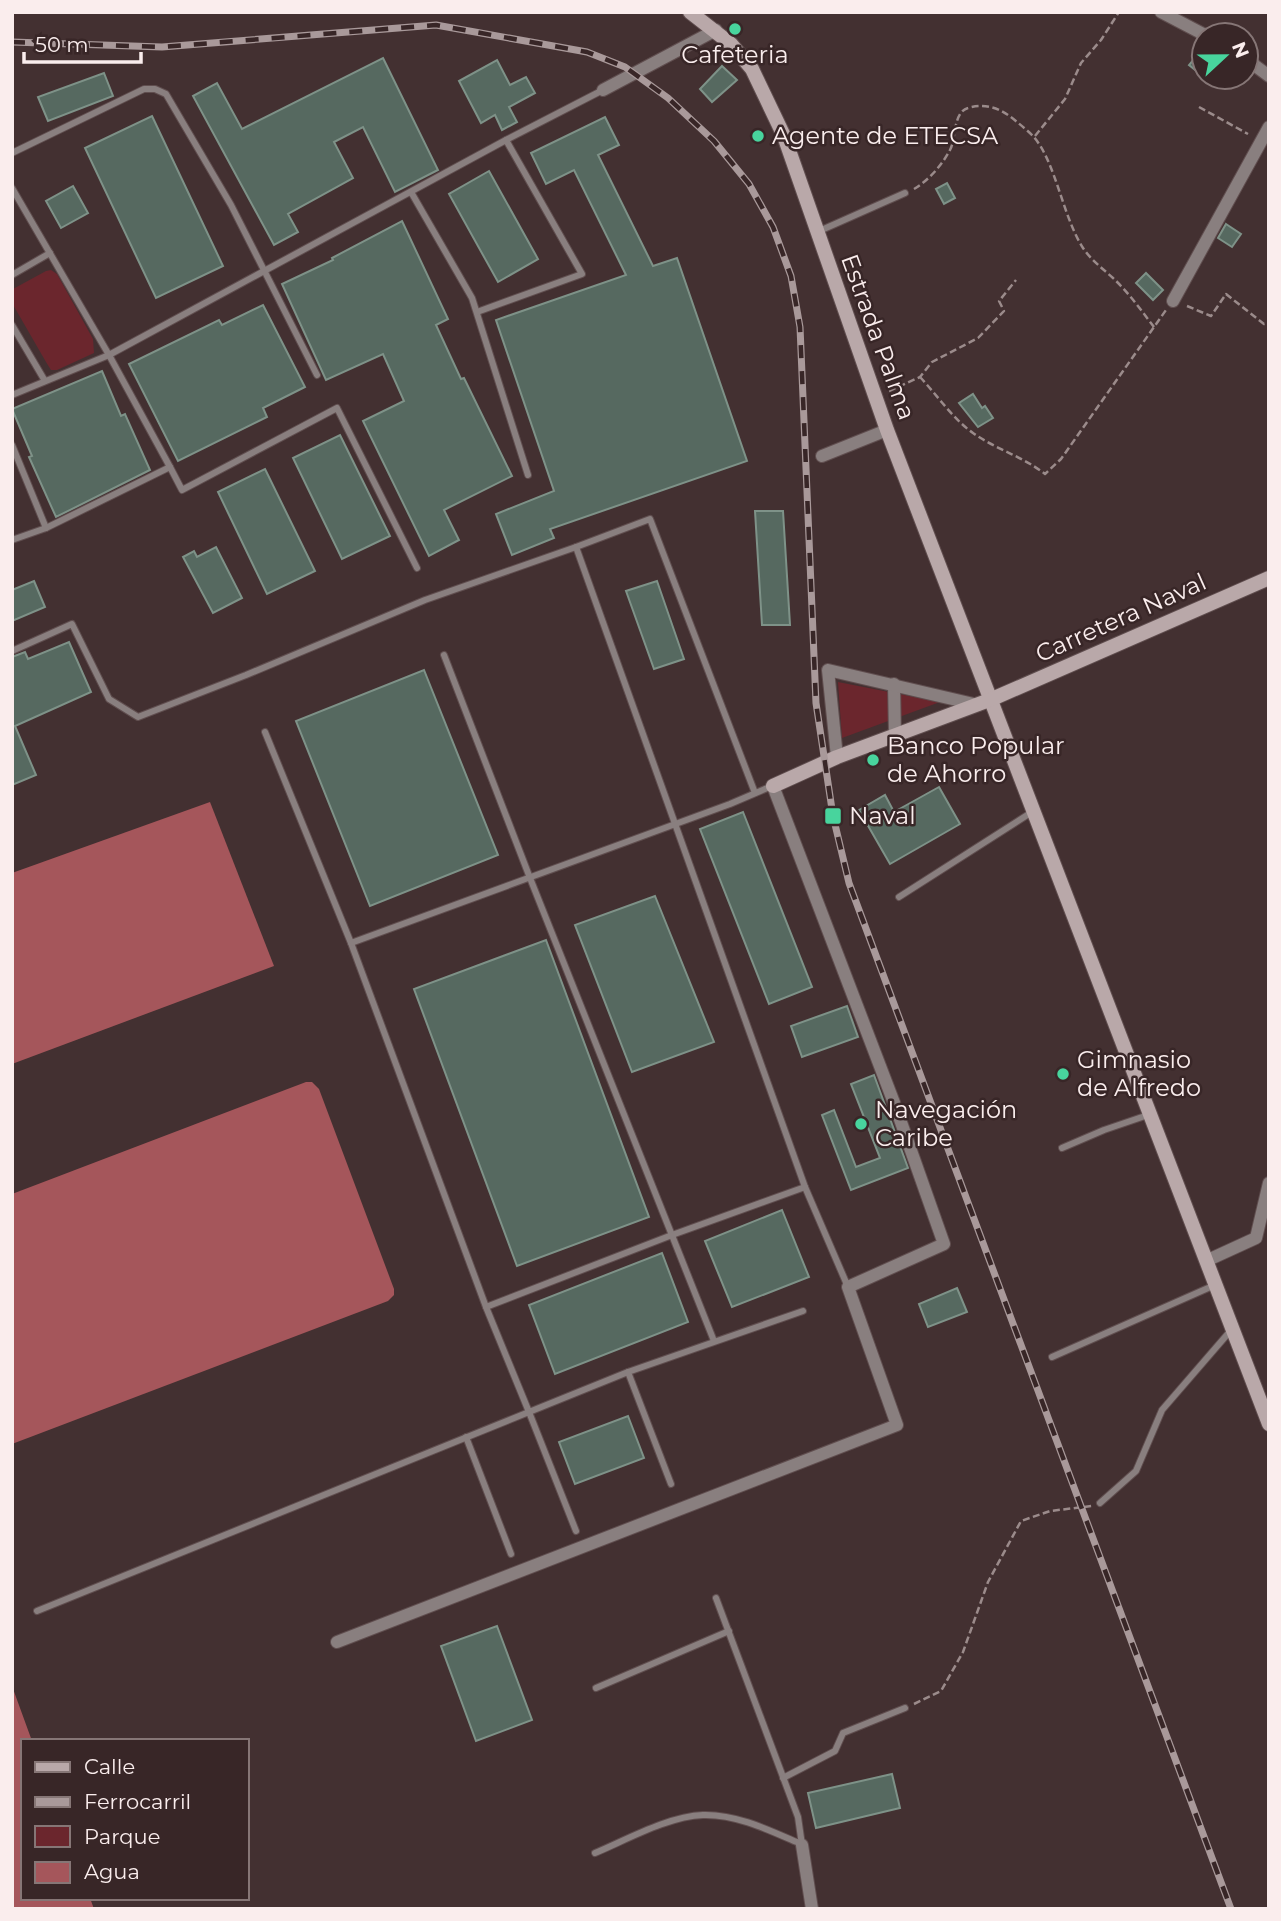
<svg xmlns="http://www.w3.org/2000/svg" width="1281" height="1921" font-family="Montserrat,sans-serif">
  <rect width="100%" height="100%" fill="#433031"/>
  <!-- green -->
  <g fill="#6b262d">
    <path d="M51 270 57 274 93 339 94 353 57 370H51L46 362 12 303 13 289 46 271Z"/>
    <path d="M838 682 940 702 842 738Z"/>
  </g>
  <!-- water -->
  <g fill="#a5565b">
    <path d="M210 802 274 966 12 1064V873Z"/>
    <path d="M306 1082H312L319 1089 394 1289V1295L388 1301 12 1444V1194Z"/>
    <path d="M12 1686 32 1741H23V1898H90L94 1909H12Z"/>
  </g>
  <!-- building -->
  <g fill="#566960" stroke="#7e9288" stroke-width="2">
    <path d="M1204 47V77L1189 65Z"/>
    <path d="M383 58 438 170 395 192 363 127 334 142 353 178 288 214 298 232 274 245 193 96 217 83 242 129Z"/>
    <path d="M497 60 510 85 526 77 535 93 509 107 517 122 502 130 495 115 481 123 459 81Z"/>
    <path d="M722 66 737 80 712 102 700 89Z"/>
    <path d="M104 73 113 96 48 121 38 97Z"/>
    <path d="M152 116 223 266 156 298 85 148Z"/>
    <path d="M605 117 619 145 598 155 653 266 677 258 747 461 550 529 554 538 512 555 496 514 554 491 496 320 626 275 574 170 546 184 531 153Z"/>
    <path d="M489 171 538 259 498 282 449 194Z"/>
    <path d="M947 183 955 198 944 204 936 189Z"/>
    <path d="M73 186 88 213 61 228 46 201Z"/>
    <path d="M402 221 448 319 436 325 461 379 464 378 512 476 444 510 459 540 429 556 363 421 404 401 383 354 326 380 282 284 333 260 332 258Z"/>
    <path d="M1226 224 1241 234 1232 247 1218 238Z"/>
    <path d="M1146 273 1163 290 1153 300 1136 283Z"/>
    <path d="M263 305 305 387 263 408 267 417 178 461 129 364 219 320 222 325Z"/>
    <path d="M102 371 121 416 125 414 150 470 56 517 29 457 32 456 12 409Z"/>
    <path d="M973 394 982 408 985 406 993 418 978 427 959 403Z"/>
    <path d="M340 435 390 536 342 559 293 458Z"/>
    <path d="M265 469 315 571 267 594 218 492Z"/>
    <path d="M755 511H783L790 625H762Z"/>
    <path d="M216 547 242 598 213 613 183 557 194 551 197 557Z"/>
    <path d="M34 581 45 607 12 621V590Z"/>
    <path d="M657 581 684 659 654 669 626 591Z"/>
    <path d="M69 642 91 692 15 726 36 775 12 785V657L25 652 28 659Z"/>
    <path d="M424 670 498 855 370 906 296 721Z"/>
    <path d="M939 787 960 824 890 864 859 810 885 795 894 812Z"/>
    <path d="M743 812 812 987 769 1004 700 829Z"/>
    <path d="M655 896 714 1042 632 1072 575 925Z"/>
    <path d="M546 940 649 1217 517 1266 414 989Z"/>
    <path d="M847 1006 858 1037 802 1057 791 1026Z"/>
    <path d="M874 1075 908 1168 851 1190 822 1115 834 1110 856 1167 880 1158 851 1084Z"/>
    <path d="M782 1210 809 1277 732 1307 705 1241Z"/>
    <path d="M662 1253 688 1322 555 1374 529 1305Z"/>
    <path d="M957 1288 967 1312 928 1327 919 1304Z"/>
    <path d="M628 1416 644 1458 575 1484 559 1442Z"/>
    <path d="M497 1626 532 1720 476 1741 441 1646Z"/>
    <path d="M892 1774 900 1808 816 1828 808 1793Z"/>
  </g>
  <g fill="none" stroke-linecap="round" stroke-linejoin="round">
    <defs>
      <g id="lane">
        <path d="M12 153 144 89H155L166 94 231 205 317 375"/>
        <path d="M12 188 109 355 170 467 46 528"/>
        <path d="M411 192 472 298 528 475"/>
        <path d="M817 232 905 193"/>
        <path d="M12 275 50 253"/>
        <path d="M477 312 582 274 506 140"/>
        <path d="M12 325 45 381"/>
        <path d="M12 395 109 355 506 140 603 90"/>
        <path d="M12 445 46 528 12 540"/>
        <path d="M170 467 182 490 337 408 417 568"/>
        <path d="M576 547 650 519 755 793"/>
        <path d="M12 651 72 624 109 699 138 717 246 675 425 600 576 547 805 1187 848 1287"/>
        <path d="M444 655 530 878 714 1341"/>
        <path d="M265 732 351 943 486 1307 529 1412 628 1372"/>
        <path d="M899 897 1032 812"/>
        <path d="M351 943 730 804 772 786"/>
        <path d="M1062 1148 1104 1130 1148 1115"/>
        <path d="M486 1307 672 1235 805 1187"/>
        <path d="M1052 1357 1215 1285"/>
        <path d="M466 1437 511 1554"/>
        <path d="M671 1484 628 1372 803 1311"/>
        <path d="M1100 1503 1136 1471 1162 1410 1232 1329"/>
        <path d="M716 1598 798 1817 802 1845"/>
        <path d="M37 1611 529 1412 576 1531"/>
        <path d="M596 1688 729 1631"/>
        <path d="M783 1778 835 1751 843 1733 905 1708"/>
        <path d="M595 1853C626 1840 669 1816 703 1815 737 1814 771 1831 801 1844"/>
      </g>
      <g id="street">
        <path d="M1161 12 1205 35"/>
        <path d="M1246 59 1269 76"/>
        <path d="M603 90 716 30"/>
        <path d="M1173 301 1269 127"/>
        <path d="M822 456 887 430"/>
        <path d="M894 684 895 736"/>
        <path d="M837 757 828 670 978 705"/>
        <path d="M1208 1260 1256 1238 1269 1183"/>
        <path d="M337 1642 897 1425 848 1287 944 1244 896 1108 773 786"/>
        <path d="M802 1845 812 1909"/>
      </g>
      <g id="secondary">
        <path d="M690 12 731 44 752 69 784 136 887 430 1269 1424"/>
        <path d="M773 786 837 757 992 699 1269 578"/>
      </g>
    </defs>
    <!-- lane casing -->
    <use href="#lane" stroke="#604e4f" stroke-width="8"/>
    <!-- street casing -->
    <use href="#street" stroke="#604e4f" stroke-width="14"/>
    <!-- secondary casing -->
    <use href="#secondary" stroke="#604e4f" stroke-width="16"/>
    <!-- path -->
    <g stroke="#9b8b8b" stroke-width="2.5" stroke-dasharray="7 3.5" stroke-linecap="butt">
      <path d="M1199 107 1248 134"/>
      <path d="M1035 136 1065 99 1081 63 1101 40 1119 12"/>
      <path d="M914 189C929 180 942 165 950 150 956 139 953 112 968 108 988 102 1003 110 1017 122 1022 126 1028 131 1033 136 1056 162 1062 215 1083 248 1091 260 1102 268 1113 278 1128 292 1141 310 1154 327"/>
      <path d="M1187 306 1211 316 1226 294 1264 324 1269 322"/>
      <path d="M920 377C937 395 953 419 973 433 997 450 1022 456 1045 474L1061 459 1166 310"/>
      <path d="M889 391 920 377 932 362 978 338 1004 311 999 301 1016 280"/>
      <path d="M914 1704 941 1691 963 1652 988 1582 1021 1521 1050 1511 1092 1506"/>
    </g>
    <!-- lane -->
    <use href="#lane" stroke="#897f7f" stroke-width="6"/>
    <!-- street -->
    <use href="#street" stroke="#897f7f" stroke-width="12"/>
    <!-- secondary -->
    <use href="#secondary" stroke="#b9a8a9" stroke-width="14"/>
    <defs>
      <path id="rail" d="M12 42 162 47 436 25 587 52 625 67 668 98 714 141 749 184 773 227 791 276 800 327 816 703 833 816 849 883 1231 1909"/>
    </defs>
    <!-- rail casing -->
    <use href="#rail" stroke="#a9999a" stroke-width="7"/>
    <!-- rail -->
    <use href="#rail" stroke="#382627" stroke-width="4.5" stroke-dasharray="13" stroke-linecap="butt"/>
  </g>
  <!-- markers -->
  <g fill="#48d49d" stroke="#382627" stroke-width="2.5">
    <circle cx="735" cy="29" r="7"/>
    <circle cx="758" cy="136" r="7"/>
    <circle cx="873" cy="760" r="7"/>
    <rect x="824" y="807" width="18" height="18" rx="3.5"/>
    <circle cx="1063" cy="1074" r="7"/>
    <circle cx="861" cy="1124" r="7"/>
  </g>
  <g text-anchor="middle" stroke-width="5" stroke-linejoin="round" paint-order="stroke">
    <!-- poi labels -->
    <g font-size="24" fill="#faeded" stroke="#382627" text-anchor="start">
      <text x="735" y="63" text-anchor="middle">Cafeteria</text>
      <text x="772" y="144">Agente de ETECSA</text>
      <text x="887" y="754">Banco Popular<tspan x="887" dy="28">de Ahorro</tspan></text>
      <text x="849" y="824">Naval</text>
      <text x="1077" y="1068">Gimnasio<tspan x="1077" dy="28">de Alfredo</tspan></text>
      <text x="875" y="1118">Navegación<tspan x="875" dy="28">Caribe</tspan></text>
    </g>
    <!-- street labels -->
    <g font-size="24" fill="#faeded" stroke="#382627">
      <text transform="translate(878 337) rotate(70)" y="8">Estrada Palma</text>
      <text transform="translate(1121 618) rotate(-24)" y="8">Carretera Naval</text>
    </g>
  </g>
  <!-- border -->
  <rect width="1281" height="1921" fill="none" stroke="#faeded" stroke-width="28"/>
  <!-- legend -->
  <rect x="21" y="1739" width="228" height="161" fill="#382627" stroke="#867676" stroke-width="2"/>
  <rect x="35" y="1762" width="35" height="10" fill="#b9a8a9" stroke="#867676" stroke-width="2"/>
  <text x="84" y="1774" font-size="21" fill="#faeded">Calle</text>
  <rect x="35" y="1797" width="35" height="10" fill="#a9999a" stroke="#867676" stroke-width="2"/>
  <text x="84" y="1809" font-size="21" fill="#faeded">Ferrocarril</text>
  <rect x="35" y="1826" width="35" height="21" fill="#6b262d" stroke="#867676" stroke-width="2"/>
  <text x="84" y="1844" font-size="21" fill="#faeded">Parque</text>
  <rect x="35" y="1862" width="35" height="21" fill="#a5565b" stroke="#867676" stroke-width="2"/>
  <text x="84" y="1879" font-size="21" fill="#faeded">Agua</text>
  <!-- north arrow -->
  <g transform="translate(1225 56) rotate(68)"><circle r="33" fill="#382627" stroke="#867676" stroke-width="2"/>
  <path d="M0-5L12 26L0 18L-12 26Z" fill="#48d49d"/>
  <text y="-10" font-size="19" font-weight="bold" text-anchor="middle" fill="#faeded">N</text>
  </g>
  <!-- scale -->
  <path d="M24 52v10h117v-10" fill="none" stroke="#faeded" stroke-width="3.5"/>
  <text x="35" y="52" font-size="21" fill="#faeded" stroke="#382627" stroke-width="5" paint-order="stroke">50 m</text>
</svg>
